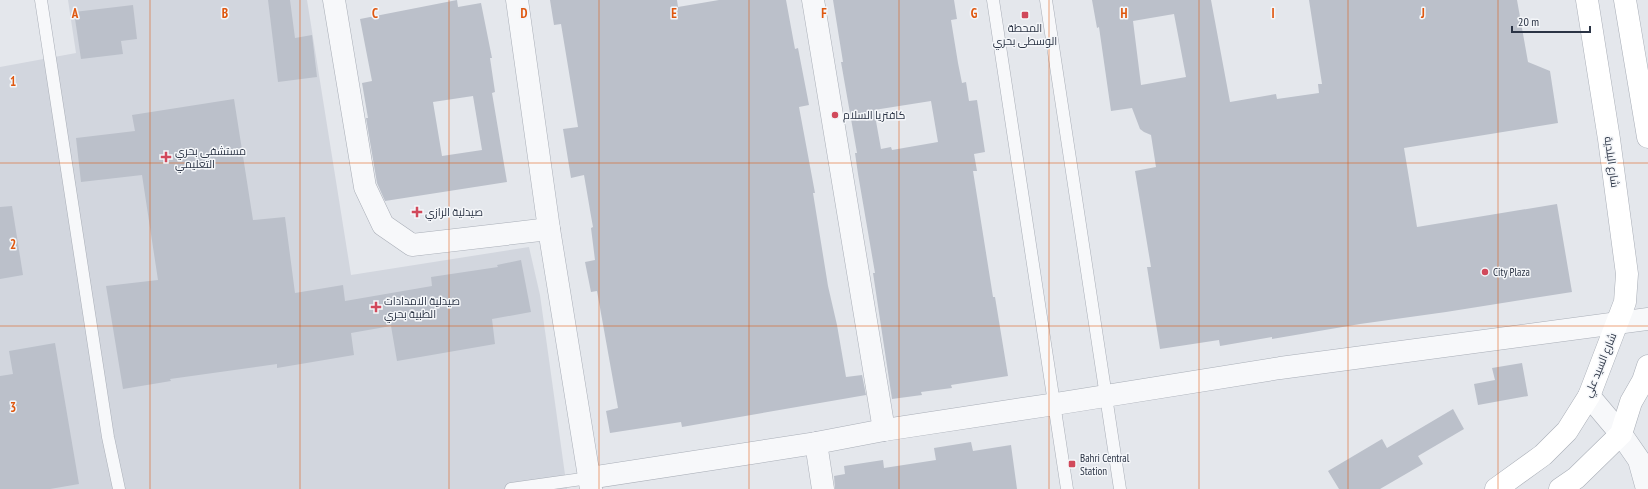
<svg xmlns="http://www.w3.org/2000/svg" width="1648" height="489" font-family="'PT Sans Narrow',Cairo,sans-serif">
  <rect width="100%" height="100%" fill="#e4e7ec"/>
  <!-- built -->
  <path fill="#d2d6de" d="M68 0H307L351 275 529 247 540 295 567 489H0V67L76 53Z"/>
  <!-- building -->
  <g fill="#bbc0ca" fill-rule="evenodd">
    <path d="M268 0H290L295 38 312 35 317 77 278 82Z"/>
    <path d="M457 0 458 7 481 3 492 58H490L495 92 492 93 507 182 385 201 377 183 366 118H368L362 83 372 81 360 19ZM473 96 482 150 442 156 433 102Z"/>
    <path d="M550 0H677L678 7 719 0H786L795 49 798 48 809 105 799 107 815 193H813L828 286 837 325 846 377 862 375 866 395 682 427 681 422 610 433 606 411 618 408 597 291 591 292 585 262 595 260 591 228 593 227 591 216 584 175 571 178 563 129 578 127 561 24 554 25Z"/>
    <path d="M833 0H954L957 19 951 20 958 63 962 83 966 82 969 101 977 100 985 152 974 154 977 171H973L993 297H995L1008 376 951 385 952 388 921 392 922 395 892 399 873 273H875L858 174 855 153H857L841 62H843ZM931 101 938 142 892 150 891 147 881 149 874 110Z"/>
    <path d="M1092 0H1211L1230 102 1276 94 1277 99 1319 93 1318 84H1322L1309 0H1517L1528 62 1550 71 1558 123 1404 148 1417 227 1557 204 1572 292 1446 312 1360 324 1272 339V337L1220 346 1219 340 1160 349 1147 267H1151L1135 171 1156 167 1151 135 1144 132 1140 129 1132 108 1111 111 1099 27 1097 28ZM1174 14 1186 77 1141 85 1133 21Z"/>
    <path d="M133 5 137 39 121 41 123 54 81 59 74 12Z"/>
    <path d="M234 99 253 220 285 217 295 293 343 285 345 301 432 286 431 277 498 267 497 265 521 260 531 312 492 319 495 344 397 361 391 326 351 333 354 355 277 368V364L170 379 171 381 123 389 106 286 158 280 142 175 81 182 76 138 135 131 132 115Z"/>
    <path d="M12 206 23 275 0 279V207Z"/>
    <path d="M55 343 79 484 50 489H0V376L13 374 9 351Z"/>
    <path d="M1522 363 1528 396 1478 405 1474 384 1495 380 1492 368Z"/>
    <path d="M1453 409 1464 429 1418 456 1423 464 1380 489H1339L1328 471 1382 439 1387 448Z"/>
    <path d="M971 442 973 451 1011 445 1017 489H835L834 476 845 474 844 466 883 460 884 468 936 460 934 448Z"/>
  </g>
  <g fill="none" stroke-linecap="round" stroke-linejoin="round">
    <defs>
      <g id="service">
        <path d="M41 0 108 437 119 489"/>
        <path d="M993 0 1067 489"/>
        <path d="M1046 0 1120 489"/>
        <path d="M511 489 589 478"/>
      </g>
      <g id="minor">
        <path d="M334 0 365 187 383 225 412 245 549 229"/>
        <path d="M517 0 549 229 591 489"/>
        <path d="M813 0 884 430"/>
        <path d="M1589 396 1621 434 1639 460 1647 489"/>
        <path d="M816 443 823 489"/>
        <path d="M589 478 816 443 884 430 1055 404 1280 368 1648 319"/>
      </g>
      <g id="secondary">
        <path d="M1625 0 1648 137"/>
        <path d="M1496 489 1543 455 1567 431 1589 396 1625 302 1627 274 1609 139 1587 0"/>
        <path d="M1560 489 1576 478 1621 434 1631 402 1643 381 1648 366"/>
      </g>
    </defs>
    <!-- service casing -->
    <use href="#service" stroke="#a9aeb7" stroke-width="13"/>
    <!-- minor casing -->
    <use href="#minor" stroke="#a9aeb7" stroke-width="23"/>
    <!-- secondary casing -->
    <use href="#secondary" stroke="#a9aeb7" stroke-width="23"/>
    <!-- service -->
    <use href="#service" stroke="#f7f8fa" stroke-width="12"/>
    <!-- minor -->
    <use href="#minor" stroke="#f7f8fa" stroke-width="22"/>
    <!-- secondary -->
    <use href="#secondary" stroke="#fff" stroke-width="22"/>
  </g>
  <!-- grid -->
  <path fill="none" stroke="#df570f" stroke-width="1" stroke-opacity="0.55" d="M150 0V489M300 0V489M449 0V489M599 0V489M749 0V489M899 0V489M1049 0V489M1199 0V489M1348 0V489M1498 0V489M0 163H1648M0 326H1648"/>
  <!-- markers -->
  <g fill="#d1495b" stroke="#f4f6f9" stroke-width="1.5">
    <rect x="1021" y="11" width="8" height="8" rx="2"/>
    <circle cx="835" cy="115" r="4"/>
    <path d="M164 151h4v4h4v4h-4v4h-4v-4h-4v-4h4z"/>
    <path d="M415 206h4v4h4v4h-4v4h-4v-4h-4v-4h4z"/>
    <circle cx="1485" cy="272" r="4"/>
    <path d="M374 301h4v4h4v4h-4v4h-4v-4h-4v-4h4z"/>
    <rect x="1068" y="460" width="8" height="8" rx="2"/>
  </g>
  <g text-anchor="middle" stroke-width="3" stroke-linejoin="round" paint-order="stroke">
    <!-- poi labels -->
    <g font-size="11" fill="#2b3445" stroke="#f4f6f9" text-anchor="start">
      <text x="1025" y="32" text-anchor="middle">المحطة<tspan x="1025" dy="13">الوسطى بحري</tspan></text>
      <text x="843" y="119">كافتريا السلام</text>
      <text x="175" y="155">مستشفى بحري<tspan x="175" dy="13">التعليمي</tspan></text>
      <text x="425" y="216">صيدلية الرازي</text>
      <text x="1493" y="276">City Plaza</text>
      <text x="384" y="305">صيدلية الامدادات<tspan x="384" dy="13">الطبية بحري</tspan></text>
      <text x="1080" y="462">Bahri Central<tspan x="1080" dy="13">Station</tspan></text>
    </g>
    <!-- street labels -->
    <g font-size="11" fill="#2b3445" stroke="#f4f6f9">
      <text transform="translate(1612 162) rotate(82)" y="4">شارع البلدية</text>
      <text transform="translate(1600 365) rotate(-68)" y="4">شارع السيد علي</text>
    </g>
  </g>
  <g font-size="13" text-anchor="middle" font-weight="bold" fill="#df570f" stroke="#f4f6f9" stroke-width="3" stroke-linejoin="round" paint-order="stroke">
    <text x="75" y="18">A</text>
    <text x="225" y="18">B</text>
    <text x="375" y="18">C</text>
    <text x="524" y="18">D</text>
    <text x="674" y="18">E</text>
    <text x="824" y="18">F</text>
    <text x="974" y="18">G</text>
    <text x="1124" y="18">H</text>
    <text x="1273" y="18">I</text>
    <text x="1423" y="18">J</text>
    <text x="13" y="86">1</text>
    <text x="13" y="249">2</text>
    <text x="13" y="412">3</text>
  </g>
  <!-- scale -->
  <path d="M1512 26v6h78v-6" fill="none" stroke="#2b3445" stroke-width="2"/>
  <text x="1518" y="26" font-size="12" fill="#2b3445" stroke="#f4f6f9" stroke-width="3" paint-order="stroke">20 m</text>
</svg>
